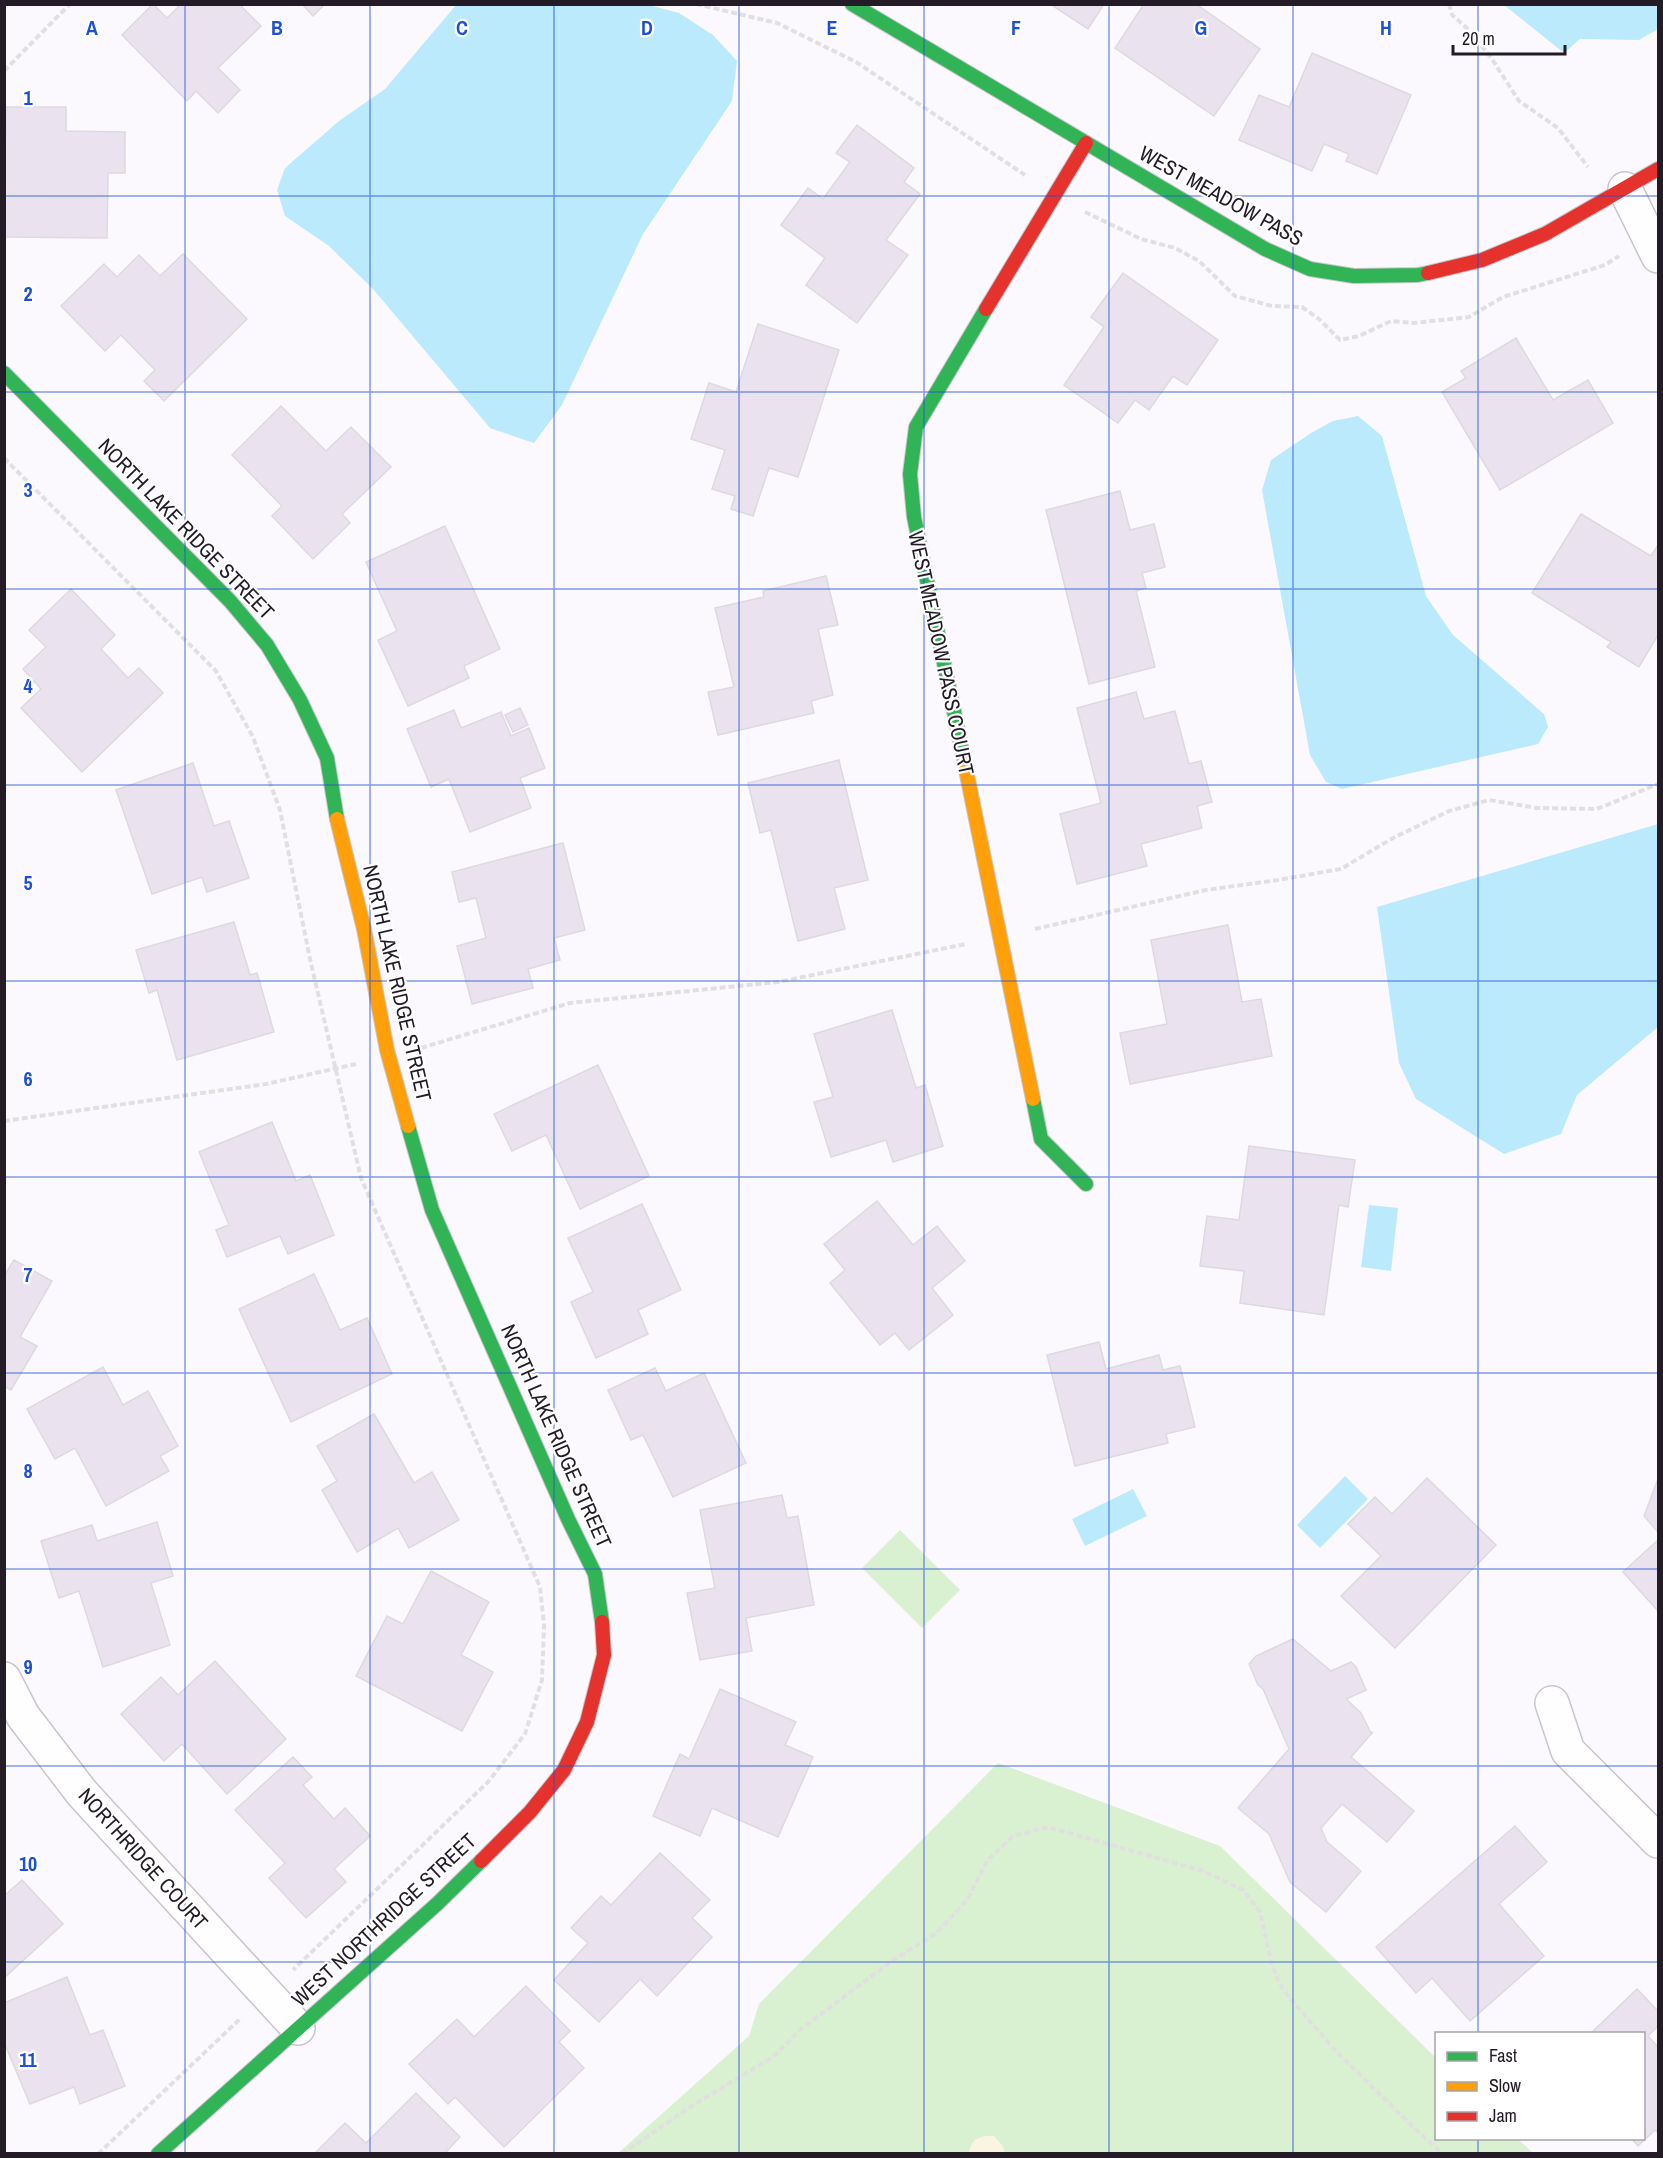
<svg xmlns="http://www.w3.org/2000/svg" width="1663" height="2158" font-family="'Archivo Narrow',sans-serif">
  <rect width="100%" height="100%" fill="#fbf9fd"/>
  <!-- green -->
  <g fill="#d9f0d1">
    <path d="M900 1530 960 1590 922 1628 862 1568Z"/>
    <path d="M998 1763 1220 1846 1436 2058V2138L1518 2139 1533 2153 617 2154 749 2036 759 2004Z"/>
  </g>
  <!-- sand -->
  <path fill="#faf4e1" d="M986 2136H994L1002 2145 1005 2153H969C971 2142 974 2138 986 2136Z"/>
  <!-- water -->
  <g fill="#bbeafd">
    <path d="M456 5H649L679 13 713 35 737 61 732 101 643 234 562 405 534 443 490 428 373 289 329 246 285 216 277 190 285 168 339 121 385 89Z"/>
    <path d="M1504 5H1658V29L1639 40 1580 39 1564 53Z"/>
    <path d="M1358 416 1382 436 1426 596 1453 635 1544 714 1548 727 1538 744 1342 789 1326 782 1310 755 1262 490 1271 460 1311 433 1333 421Z"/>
    <path d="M1658 824V1027L1577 1095 1561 1134 1504 1154 1416 1099 1399 1063 1377 907Z"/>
    <path d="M1369 1205 1398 1208 1391 1271 1361 1267Z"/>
    <path d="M1345 1476 1368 1499 1320 1548 1297 1525Z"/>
    <path d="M1133 1489 1147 1516 1085 1546 1072 1519Z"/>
  </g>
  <!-- building -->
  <g fill="#eae3ef" stroke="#ddd9e0" stroke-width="1.5">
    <path d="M153 4 167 18 181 4H239L261 26 218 68 240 90 218 113 196 91 187 101 122 35Z"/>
    <path d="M302 4H325L313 16Z"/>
    <path d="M1050 4H1104L1088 29Z"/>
    <path d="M1144 4H1196L1260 49 1214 116 1115 48Z"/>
    <path d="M1312 53 1411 95 1377 174 1346 161 1349 154 1324 144 1312 171 1239 140 1259 95 1289 107Z"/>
    <path d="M6 107H66V131L125 132V173H108L107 238 4 237Z"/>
    <path d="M857 125 914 168 904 182 920 194 886 240 908 255 857 323 806 285 825 258 781 225 808 188 823 199 850 162 836 153Z"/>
    <path d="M183 254 247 319 164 401 144 381 155 370 121 335 105 351 61 306 104 264 117 277 139 255 160 276Z"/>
    <path d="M1123 273 1218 340 1187 385 1173 376 1149 410 1135 400 1118 423 1064 385 1104 327 1091 317Z"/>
    <path d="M758 324 839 350 798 477 769 468 753 516 731 509 735 496 712 489 725 450 691 439 709 383 736 392Z"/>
    <path d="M1516 338 1553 400 1588 380 1613 423 1500 490 1442 392 1466 378 1461 371Z"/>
    <path d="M281 406 326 451 351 427 391 467 342 514 350 523 313 559 272 516 282 506 232 455Z"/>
    <path d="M1120 491 1130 530 1154 524 1165 567 1142 573 1146 588 1136 591 1155 667 1089 684 1046 510Z"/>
    <path d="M1581 514 1651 556 1658 545V635L1639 667 1607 647 1611 642 1532 593Z"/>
    <path d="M445 526 500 649 464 666 469 678 408 706 378 640 397 631 366 562Z"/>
    <path d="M826 576 838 625 818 629 833 695 811 701 814 713 718 735 708 692 734 687 715 608 764 597 763 591Z"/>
    <path d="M71 589 115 635 101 649 128 678 139 668 163 693 82 772 21 708 41 689 23 669 46 647 29 630Z"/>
    <path d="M1136 692 1144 719 1175 711 1189 764 1201 761 1212 802 1197 806 1202 828 1141 844 1147 866 1077 884 1060 814 1101 803 1077 708Z"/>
    <path d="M520 708 528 725 513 732 505 715Z"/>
    <path d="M454 710 461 728 501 712 511 736 529 728 545 768 520 778 531 808 470 832 449 779 431 787 407 729Z"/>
    <path d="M839 760 868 880 834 888 845 929 798 941 771 830 760 833 748 783Z"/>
    <path d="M193 763 214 826 229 821 249 878 207 892 202 877 152 894 116 790Z"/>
    <path d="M563 843 585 930 554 938 560 960 528 969 533 988 472 1004 457 946 486 938 476 898 459 902 452 872Z"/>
    <path d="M234 922 250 975 257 973 274 1032 177 1060 157 990 149 993 136 950Z"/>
    <path d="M1228 925 1242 1002 1261 999 1272 1056 1130 1084 1120 1033 1167 1024 1151 940Z"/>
    <path d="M892 1010 916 1088 925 1085 943 1146 893 1162 886 1140 831 1157 814 1102 833 1097 814 1034Z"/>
    <path d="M598 1065 649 1176 580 1209 546 1135 512 1151 494 1114Z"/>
    <path d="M272 1122 296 1181 310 1175 334 1235 288 1254 280 1236 227 1257 216 1230 229 1225 199 1152Z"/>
    <path d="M1249 1146 1355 1160 1348 1207 1339 1205 1324 1315 1240 1303 1244 1271 1200 1266 1207 1216 1239 1220Z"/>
    <path d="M877 1201 913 1245 937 1226 965 1261 932 1288 953 1315 909 1350 895 1333 880 1345 830 1283 845 1270 824 1244Z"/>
    <path d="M642 1204 681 1290 638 1310 648 1334 596 1358 571 1302 593 1292 568 1238Z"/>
    <path d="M14 1260 52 1281 20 1337 37 1346 11 1390 4 1386V1276Z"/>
    <path d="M314 1274 340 1330 367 1318 392 1374 291 1422 239 1309Z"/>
    <path d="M1099 1342 1106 1369 1159 1355 1163 1370 1180 1366 1195 1427 1166 1434 1168 1443 1075 1466 1047 1355Z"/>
    <path d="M103 1367 123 1405 148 1391 178 1446 160 1456 169 1471 106 1506 75 1448 55 1459 27 1409Z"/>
    <path d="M655 1368 666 1391 704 1373 746 1463 673 1497 643 1435 631 1440 608 1390Z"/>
    <path d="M374 1414 414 1483 432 1472 459 1520 409 1548 398 1528 357 1552 322 1490 337 1481 317 1446Z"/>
    <path d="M1427 1478 1496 1545 1395 1648 1341 1596 1381 1556 1348 1524 1375 1497 1392 1514Z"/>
    <path d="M1658 1479V1532L1644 1516Z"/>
    <path d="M782 1495 787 1518 798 1516 814 1605 746 1618 752 1651 700 1660 687 1593 715 1588 700 1510Z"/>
    <path d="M157 1522 173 1576 151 1583 170 1645 103 1667 79 1591 59 1598 41 1541 92 1525 97 1541Z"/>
    <path d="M1658 1540V1611L1623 1572Z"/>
    <path d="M431 1571 489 1602 461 1655 493 1672 462 1731 356 1676 387 1616 403 1624Z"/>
    <path d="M1293 1639 1331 1671 1351 1662 1356 1667 1366 1690 1346 1699 1361 1713 1371 1733 1373 1732 1351 1757 1414 1811 1387 1842 1342 1804 1321 1828 1327 1842 1361 1871 1326 1912 1290 1882 1269 1834 1238 1808 1289 1749 1263 1689 1258 1685 1249 1664 1256 1656Z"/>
    <path d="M215 1661 286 1739 227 1794 182 1744 164 1761 121 1714 161 1677 178 1695Z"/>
    <path d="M720 1689 796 1722 785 1745 813 1757 778 1837 712 1808 700 1836 653 1816 680 1754 689 1759Z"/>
    <path d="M293 1757 312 1777 303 1785 334 1819 345 1808 370 1836 334 1869 346 1882 306 1918 269 1878 285 1863 235 1810Z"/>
    <path d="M1515 1826 1547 1862 1499 1904 1544 1956 1470 2021 1432 1978 1416 1993 1376 1947Z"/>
    <path d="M660 1853 710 1900 692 1918 712 1937 657 1996 640 1979 599 2022 554 1980 588 1943 571 1928 601 1896 611 1905Z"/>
    <path d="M22 1880 63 1924 4 1978V1896Z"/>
    <path d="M67 1977 90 2035 103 2030 125 2086 80 2104 74 2087 30 2104 4 2042V2003Z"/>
    <path d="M526 1986 570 2031 559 2042 584 2068 504 2147 455 2097 448 2104 409 2064 457 2019 474 2037Z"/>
    <path d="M1637 1989 1658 2011V2026L1648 2036 1658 2047V2133L1655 2130 1638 2146 1631 2138H1644V2034H1590Z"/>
    <path d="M416 2093 460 2137 444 2154H314L345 2123 366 2143Z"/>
  </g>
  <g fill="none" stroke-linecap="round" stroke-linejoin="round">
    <defs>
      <g id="street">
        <path d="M1625 189 1658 256"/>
        <path d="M4 1679 23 1716 82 1793 298 2028"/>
        <path d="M1552 1703 1568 1751 1658 1841"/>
      </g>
      <g id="fast">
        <path d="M852 4 1265 249 1310 269 1354 276 1418 275 1428 273"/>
        <path d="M4 373 230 601 267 645 300 700 327 758 337 819"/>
        <path d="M964 760 914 517 910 474 916 427 986 309"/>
        <path d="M1033 1099 1041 1139 1086 1184"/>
        <path d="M408 1126 432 1210 568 1519 595 1574 602 1622"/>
        <path d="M158 2154 437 1904 481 1861"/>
      </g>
      <g id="slow">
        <path d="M964 760 1033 1099"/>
        <path d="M337 819 364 929 387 1050 408 1126"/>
      </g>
      <g id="jam">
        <path d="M1428 273 1482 260 1545 234 1658 169"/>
        <path d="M986 309 1086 143"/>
        <path d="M481 1861 530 1812 564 1770 587 1722 604 1655 602 1622"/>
      </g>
    </defs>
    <!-- street casing -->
    <use href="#street" stroke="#cac5cd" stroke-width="36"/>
    <!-- fast casing -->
    <use href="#fast" stroke="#cac5cd" stroke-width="16"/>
    <!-- slow casing -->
    <use href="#slow" stroke="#cac5cd" stroke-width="16"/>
    <!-- jam casing -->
    <use href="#jam" stroke="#cac5cd" stroke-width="16"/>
    <!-- path -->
    <g stroke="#e1e0e1" stroke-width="4" stroke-dasharray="6 3" stroke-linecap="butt">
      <path d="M696 4 777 23 856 62 1025 175"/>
      <path d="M1449 4 1452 15 1467 28 1492 59 1519 101 1558 128 1588 167"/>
      <path d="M4 71 70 4"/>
      <path d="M1085 212 1141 239 1175 248 1199 261 1235 296 1272 306 1302 307 1319 319 1340 340 1359 336 1391 321 1414 323 1469 317 1503 297 1605 265 1619 256"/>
      <path d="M4 458 216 671 253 737 280 810 310 959 361 1178 540 1587 544 1625 542 1680 525 1734 488 1782 293 1970"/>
      <path d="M1035 929 1206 890 1278 880 1341 869 1393 838 1449 811 1489 800 1537 808 1597 809 1658 784"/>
      <path d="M421 1048 570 1003 778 982 966 944"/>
      <path d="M4 1121 266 1084 356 1064"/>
      <path d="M98 2154 241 2018"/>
      <path d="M622 2154 690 2107 773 2057 801 2029 893 1960 937 1933 967 1900 987 1861 1013 1836 1048 1827 1203 1871 1243 1890 1260 1912 1272 1966 1283 1990 1334 2049 1409 2123 1443 2154"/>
    </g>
    <!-- street -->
    <use href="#street" stroke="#fefeff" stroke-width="33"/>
    <!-- fast -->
    <use href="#fast" stroke="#30b455" stroke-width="14"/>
    <!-- slow -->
    <use href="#slow" stroke="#ff9f0a" stroke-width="14"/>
    <!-- jam -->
    <use href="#jam" stroke="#e5322d" stroke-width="14"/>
  </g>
  <!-- grid -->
  <path fill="none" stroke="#1d4ed8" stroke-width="1.5" stroke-opacity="0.55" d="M185 4V2154M370 4V2154M554 4V2154M739 4V2154M924 4V2154M1109 4V2154M1293 4V2154M1478 4V2034M4 196H1658M4 392H1658M4 589H1658M4 785H1658M4 981H1658M4 1177H1658M4 1373H1658M4 1569H1658M4 1766H1658M4 1962H1658M1478 2138V2154"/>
  <g text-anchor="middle" stroke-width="4.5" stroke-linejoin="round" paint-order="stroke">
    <!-- street labels -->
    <g font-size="21" fill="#231c27" stroke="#fff">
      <text transform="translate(1221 196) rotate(29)" y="7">WEST MEADOW PASS</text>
      <text transform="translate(186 529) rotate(46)" y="7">NORTH LAKE RIDGE STREET</text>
      <text transform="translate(941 653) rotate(78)" y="7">WEST MEADOW PASS COURT</text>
      <text transform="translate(397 983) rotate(77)" y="7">NORTH LAKE RIDGE STREET</text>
      <text transform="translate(556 1436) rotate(66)" y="7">NORTH LAKE RIDGE STREET</text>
      <text transform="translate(143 1859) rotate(48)" y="7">NORTHRIDGE COURT</text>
      <text transform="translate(384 1920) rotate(-43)" y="7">WEST NORTHRIDGE STREET</text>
    </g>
  </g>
  <g font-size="20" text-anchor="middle" font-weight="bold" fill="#1d4ed8" stroke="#fff" stroke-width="4.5" stroke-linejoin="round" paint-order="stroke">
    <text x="92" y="35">A</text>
    <text x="277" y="35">B</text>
    <text x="462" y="35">C</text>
    <text x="647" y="35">D</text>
    <text x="832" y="35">E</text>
    <text x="1016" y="35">F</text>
    <text x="1201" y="35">G</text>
    <text x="1386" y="35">H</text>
    <text x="28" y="105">1</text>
    <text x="28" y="301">2</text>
    <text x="28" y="497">3</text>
    <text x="28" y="693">4</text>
    <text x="28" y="890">5</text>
    <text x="28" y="1086">6</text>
    <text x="28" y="1282">7</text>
    <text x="28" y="1478">8</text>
    <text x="28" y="1674">9</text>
    <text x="28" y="1871">10</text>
    <text x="28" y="2067">11</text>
  </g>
  <!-- border -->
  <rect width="1663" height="2158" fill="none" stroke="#231c27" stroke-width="12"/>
  <!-- legend -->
  <rect x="1435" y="2032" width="210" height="108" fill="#ffffff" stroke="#a7a4a9" stroke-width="1.5"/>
  <rect x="1447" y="2052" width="30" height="9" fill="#30b455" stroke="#a7a4a9" stroke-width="1.5"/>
  <text x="1489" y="2062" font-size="18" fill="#231c27">Fast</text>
  <rect x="1447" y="2082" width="30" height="9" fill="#ff9f0a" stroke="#a7a4a9" stroke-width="1.5"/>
  <text x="1489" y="2092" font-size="18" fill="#231c27">Slow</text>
  <rect x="1447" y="2112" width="30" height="9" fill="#e5322d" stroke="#a7a4a9" stroke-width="1.5"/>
  <text x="1489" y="2122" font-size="18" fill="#231c27">Jam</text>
  <!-- scale -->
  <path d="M1453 45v9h112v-9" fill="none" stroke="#231c27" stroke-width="3"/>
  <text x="1462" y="45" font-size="18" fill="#231c27" stroke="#ffffff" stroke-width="4.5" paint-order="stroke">20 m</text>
</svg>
